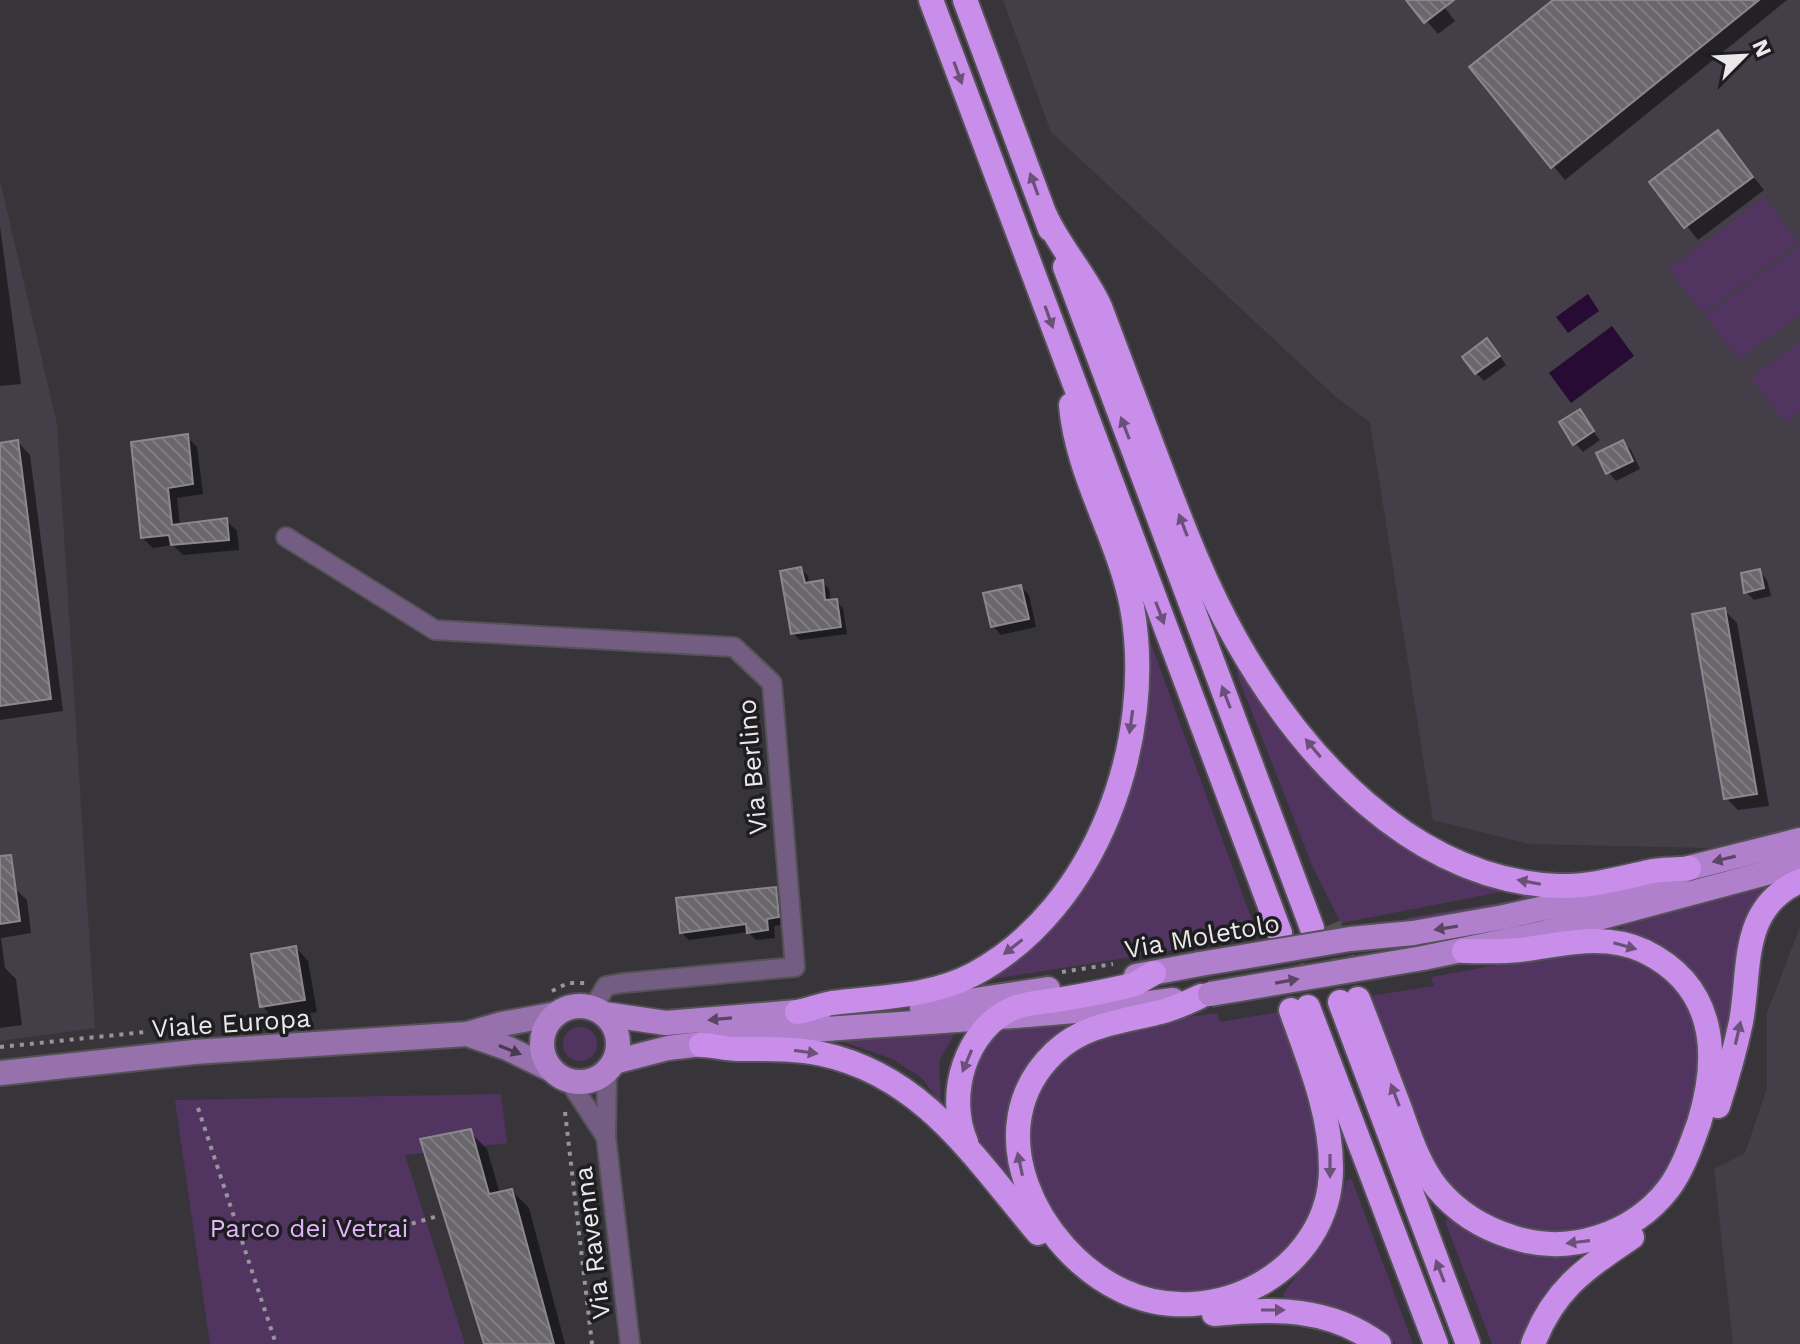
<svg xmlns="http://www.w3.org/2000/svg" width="1800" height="1344" font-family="'Work Sans',sans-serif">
  <defs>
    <pattern id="building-back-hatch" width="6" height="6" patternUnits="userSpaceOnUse" patternTransform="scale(2)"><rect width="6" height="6" fill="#6a676c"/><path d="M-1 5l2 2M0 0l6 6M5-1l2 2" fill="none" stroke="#7f7d81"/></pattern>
  </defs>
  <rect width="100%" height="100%" fill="#38353a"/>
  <!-- built -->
  <g fill="#443e48">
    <path d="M1003 0H1800V828L1710 848 1530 844 1433 820 1370 422 1336 397 1051 132Z"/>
    <path d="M0 181 57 424 95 1028 0 1041Z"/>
    <path d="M1800 927V1344H1733L1714 1169 1745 1153 1767 1088V1013Z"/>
  </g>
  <!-- green -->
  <g fill="#513560">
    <path d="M1764 197 1798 242 1703 314 1669 269Z"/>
    <path d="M1800 244V314L1739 360 1705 316Z"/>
    <path d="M1800 341V411L1785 422 1751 378Z"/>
    <path d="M1150 641 1258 937 986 980 1081 888Z"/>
    <path d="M1238 671 1359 811C1403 851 1447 870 1503 889L1501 892 1341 923 1312 865 1237 674Z"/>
    <path d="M1768 884 1769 887C1743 911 1735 946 1733 980 1732 998 1735 1021 1723 1036L1709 1001 1644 939 1621 929 1624 926Z"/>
    <path d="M1522 892 1538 897 1409 922 1407 918 1515 900 1521 897Z"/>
    <path d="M1574 951C1587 951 1604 949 1616 953 1666 967 1692 997 1698 1046 1699 1054 1702 1063 1701 1071 1699 1082 1695 1094 1692 1106 1689 1118 1687 1131 1683 1142 1659 1202 1605 1237 1540 1231 1497 1228 1459 1201 1436 1166L1370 996 1434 986 1431 977Z"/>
    <path d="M1279 1012C1305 1080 1344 1162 1300 1231 1296 1238 1292 1246 1287 1252 1278 1261 1263 1268 1252 1276 1226 1293 1171 1299 1141 1288 1134 1285 1127 1279 1120 1275 1061 1240 1015 1176 1035 1105 1040 1085 1054 1064 1071 1051 1108 1024 1173 1020 1217 1013L1220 1022Z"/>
    <path d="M1072 1023C1065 1032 1052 1038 1044 1047 1009 1086 1003 1122 1010 1174L1005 1176C993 1161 980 1148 973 1130 958 1096 976 1051 1003 1029Z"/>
    <circle cx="580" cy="1044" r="17"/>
    <path d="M956 1031 939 1061 941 1104 923 1079 893 1059 829 1037Z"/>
    <path d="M501 1094 507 1143 405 1155 465 1344H210L175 1100Z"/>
    <path d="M1350 1179 1352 1180 1413 1344H1397L1338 1309 1285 1297 1283 1294 1323 1240 1337 1211 1346 1181Z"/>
    <path d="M1449 1218 1465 1228 1580 1254 1543 1295 1521 1344H1492L1445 1221Z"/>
  </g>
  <!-- water -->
  <g fill="#270b35">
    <path d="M1588 294 1599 311 1568 333 1556 317Z"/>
    <path d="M1612 326 1634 356 1571 403 1549 373Z"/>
  </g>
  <!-- shadow -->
  <g fill="#0007">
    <path d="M1409 0H1439L1455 21 1438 34Z"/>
    <path d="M1556 0H1787L1565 180 1472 67Z"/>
    <path d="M1718 133 1764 190 1698 240 1652 182Z"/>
    <path d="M0 226 21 384 0 386Z"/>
    <path d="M1495 349 1506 365 1484 381 1476 373Z"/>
    <path d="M1579 412 1600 440 1583 452 1575 443Z"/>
    <path d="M187 437 197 447 203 494 177 498 180 526 226 520 237 531 239 550 183 555 173 545 153 548 143 538Z"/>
    <path d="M18 442 30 455 63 711 0 720V445Z"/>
    <path d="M1622 442 1631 450 1640 469 1616 481 1608 472Z"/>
    <path d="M801 569 808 576 809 584 822 582 829 589 831 601H836L843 608 847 634 800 640 793 633Z"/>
    <path d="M1759 571 1767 580 1771 596 1754 600 1746 592Z"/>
    <path d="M1021 587 1029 595 1036 627 1001 635 993 626Z"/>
    <path d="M1724 610 1737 623 1769 806 1738 810 1726 798Z"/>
    <path d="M14 888 27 900 31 933 1 938 5 968 16 979 22 1025 0 1028V889Z"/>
    <path d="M776 889 783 897 786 924 774 926 775 938 756 940 748 932 689 940 682 933Z"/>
    <path d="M296 948 308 961 317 1012 275 1019 262 1006Z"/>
    <path d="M470 1132 487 1149 500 1194 512 1191 529 1208 565 1344H486Z"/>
  </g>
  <!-- building -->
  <g fill="url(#building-back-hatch)" stroke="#8b878d" stroke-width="2">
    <path d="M1406 0H1454L1424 23Z"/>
    <path d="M1553 0H1759L1551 168 1469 67Z"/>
    <path d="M1718 130 1753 177 1684 228 1649 182Z"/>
    <path d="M1487 338 1500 356 1475 374 1462 357Z"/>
    <path d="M1580 409 1594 431 1573 445 1559 422Z"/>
    <path d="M188 434 193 484 168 488 172 525 227 518 229 540 171 545 169 535 141 538 131 442Z"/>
    <path d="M18 440 51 699 0 706V443Z"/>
    <path d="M1623 440 1633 461 1606 474 1596 453Z"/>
    <path d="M801 567 805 583 823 580 825 600 837 599 841 627 791 634 780 571Z"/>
    <path d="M1760 569 1764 588 1744 593 1741 573Z"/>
    <path d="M1021 585 1029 619 991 627 983 593Z"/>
    <path d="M1725 608 1757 794 1724 799 1692 614Z"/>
    <path d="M11 855 20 921 0 924V856Z"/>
    <path d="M776 887 779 917 767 919 768 930 747 933 746 924 680 933 676 898Z"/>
    <path d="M296 946 305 1000 260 1007 251 954Z"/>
    <path d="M471 1129 489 1194 512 1189 554 1344H484L420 1139Z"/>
  </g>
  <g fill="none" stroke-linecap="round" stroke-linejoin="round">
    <!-- highway-tunnel -->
    <g stroke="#535055" stroke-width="24" stroke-dasharray="24 12" stroke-linecap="butt">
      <path d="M1329 925 1358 999"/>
      <path d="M1312 928 1340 1002"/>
      <path d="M1280 933 1308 1007"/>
    </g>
    <defs>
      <g id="street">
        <path d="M286 537 435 630 734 647 772 683 795 967 623 983 606 986 593 1008"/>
        <path d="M607 1071 606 1137 630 1344"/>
        <path d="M569 1081 606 1137"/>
      </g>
      <g id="secondary">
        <path d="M467 1034 507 1048 552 1070"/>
        <path d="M0 1073 194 1052 467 1034 502 1024 556 1014"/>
      </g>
      <g id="primary">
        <path d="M1413 933 1504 917 1654 883 1689 868 1800 840"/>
        <path d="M1423 958 1539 934 1800 864"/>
        <path d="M1136 976 1200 964"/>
        <circle cx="580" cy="1044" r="38"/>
        <path d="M922 1008 1048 989"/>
        <path d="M604 1014 666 1023 797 1012 818 1014"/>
        <path d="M614 1062 668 1048 710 1043 733 1037C879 1022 1027 1020 1173 1000"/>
      </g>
      <g id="highway">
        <path d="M931 0 1280 933"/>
        <path d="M965 0 1050 229"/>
        <path d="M1045 215C1060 248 1085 274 1100 307 1121 364 1143 420 1164 477 1185 532 1206 586 1235 638 1301 756 1412 879 1557 886 1590 887 1621 878 1653 871 1665 869 1677 870 1689 868"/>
        <path d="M1065 267 1312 928"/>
        <path d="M1201 996C1186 1003 1172 1010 1156 1013 1119 1022 1084 1025 1055 1052 975 1127 1037 1251 1123 1291 1212 1333 1331 1271 1331 1168 1331 1113 1309 1061 1291 1010"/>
        <path d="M1358 999C1372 1034 1385 1070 1399 1106 1409 1134 1418 1164 1437 1188 1456 1211 1483 1228 1512 1237 1568 1256 1633 1235 1669 1188 1683 1169 1691 1145 1699 1123 1720 1055 1716 986 1644 951 1603 932 1561 945 1519 950 1501 952 1483 951 1464 951"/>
        <path d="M1340 1002 1468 1344"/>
        <path d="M1308 1007 1436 1344"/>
        <path d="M797 1012C809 1010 820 1005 832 1003 879 997 931 997 974 974 1097 908 1156 740 1132 607 1119 538 1077 476 1071 405"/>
        <path d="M701 1045C713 1045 725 1049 737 1049 766 1049 794 1048 822 1054 924 1076 975 1159 1038 1233"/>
        <path d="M1718 1106C1727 1078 1735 1050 1741 1022 1751 968 1739 908 1800 881"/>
        <path d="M966 1142C946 1096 965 1028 1014 1008 1027 1003 1042 1002 1056 1000 1079 997 1101 992 1124 987L1135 984 1154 973"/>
        <path d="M1214 1314C1273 1308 1329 1307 1379 1344"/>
        <path d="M1533 1344C1554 1289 1585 1269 1632 1237"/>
      </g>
    </defs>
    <!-- street casing -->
    <use href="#street" stroke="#545256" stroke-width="22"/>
    <!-- secondary casing -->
    <use href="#secondary" stroke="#545256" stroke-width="28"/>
    <!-- primary casing -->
    <use href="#primary" stroke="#545256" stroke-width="28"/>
    <!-- highway casing -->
    <use href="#highway" stroke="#545256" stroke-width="28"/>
    <!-- path -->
    <g stroke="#979599" stroke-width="4" stroke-dasharray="4 6" stroke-linecap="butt">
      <path d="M1062 972 1113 964"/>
      <path d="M552 991 568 983H585"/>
      <path d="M0 1047 145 1032"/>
      <path d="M198 1108 276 1344"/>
      <path d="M565 1112 592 1344"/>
      <path d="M383 1232 438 1216"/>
    </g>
    <!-- street -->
    <use href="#street" stroke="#745d82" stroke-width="18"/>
    <!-- secondary -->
    <use href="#secondary" stroke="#9771ab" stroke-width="24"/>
    <!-- primary -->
    <use href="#primary" stroke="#b180cc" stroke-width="24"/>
    <!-- highway -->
    <use href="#highway" stroke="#c98ee9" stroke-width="24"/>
    <defs>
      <g id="primary-bridge">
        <path d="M1200 964 1350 939 1413 933"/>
        <path d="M1210 994 1423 958"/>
      </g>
    </defs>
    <!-- primary-bridge casing -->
    <use href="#primary-bridge" stroke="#545256" stroke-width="28" stroke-linecap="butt"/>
    <!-- primary-bridge -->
    <use href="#primary-bridge" stroke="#b180cc" stroke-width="24"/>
  </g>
  <!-- one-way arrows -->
  <defs><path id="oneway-solid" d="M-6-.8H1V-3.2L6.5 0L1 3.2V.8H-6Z" transform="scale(2)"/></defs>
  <g fill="#6b507a">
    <use href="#oneway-solid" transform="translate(958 73) rotate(70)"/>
    <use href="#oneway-solid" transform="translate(1034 184) rotate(-110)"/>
    <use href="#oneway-solid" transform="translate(1049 317) rotate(70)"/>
    <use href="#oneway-solid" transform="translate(1125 428) rotate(-111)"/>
    <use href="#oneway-solid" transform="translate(1183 525) rotate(-111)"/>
    <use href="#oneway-solid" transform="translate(1160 613) rotate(69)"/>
    <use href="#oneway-solid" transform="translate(1226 697) rotate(-111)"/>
    <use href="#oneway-solid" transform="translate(1131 722) rotate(98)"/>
    <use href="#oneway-solid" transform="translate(1313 748) rotate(-130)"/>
    <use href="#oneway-solid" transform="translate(1529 882) rotate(-169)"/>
    <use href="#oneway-solid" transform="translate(1625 946) rotate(16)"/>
    <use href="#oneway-solid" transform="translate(1013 947) rotate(142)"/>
    <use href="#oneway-solid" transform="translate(1738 1033) rotate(-77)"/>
    <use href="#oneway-solid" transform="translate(806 1052) rotate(8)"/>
    <use href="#oneway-solid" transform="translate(967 1061) rotate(113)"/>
    <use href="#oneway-solid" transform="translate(1395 1095) rotate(-111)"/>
    <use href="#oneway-solid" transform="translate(1020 1164) rotate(-102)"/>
    <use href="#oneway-solid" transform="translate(1330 1166) rotate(90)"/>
    <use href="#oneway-solid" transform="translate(1578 1242) rotate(173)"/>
    <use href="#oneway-solid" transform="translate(1440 1271) rotate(-111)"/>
    <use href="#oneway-solid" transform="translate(1273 1310)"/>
  </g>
  <g fill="#594564">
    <use href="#oneway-solid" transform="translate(1724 859) rotate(166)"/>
    <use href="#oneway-solid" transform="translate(1446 928) rotate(171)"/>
    <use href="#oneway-solid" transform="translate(1287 981) rotate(-10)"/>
    <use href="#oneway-solid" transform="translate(720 1019) rotate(175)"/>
  </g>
  <use fill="#483a50" href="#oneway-solid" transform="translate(510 1050) rotate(22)"/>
  <g text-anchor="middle" stroke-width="7" stroke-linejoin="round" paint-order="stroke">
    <!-- street labels -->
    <g font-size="26" fill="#eae8eb" stroke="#1e1d1f">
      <text transform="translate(752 767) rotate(-95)" y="9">Via Berlino</text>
      <text transform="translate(1202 936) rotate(-10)" y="9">Via Moletolo</text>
      <text transform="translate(231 1023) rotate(-4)" y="9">Viale Europa</text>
      <text transform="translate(592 1243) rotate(-97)" y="9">Via Ravenna</text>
    </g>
    <!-- park labels -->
    <g font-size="26" fill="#e3b4fd" stroke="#1e1d1f">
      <text x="309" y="1237">Parco dei Vetrai</text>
    </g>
  </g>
  <!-- north arrow -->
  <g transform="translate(1744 56) rotate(66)" stroke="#1e1d1f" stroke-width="6" paint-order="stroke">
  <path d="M0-6L14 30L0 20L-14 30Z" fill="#eae8eb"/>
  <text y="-12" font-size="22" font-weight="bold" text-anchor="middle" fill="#eae8eb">N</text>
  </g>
</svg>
